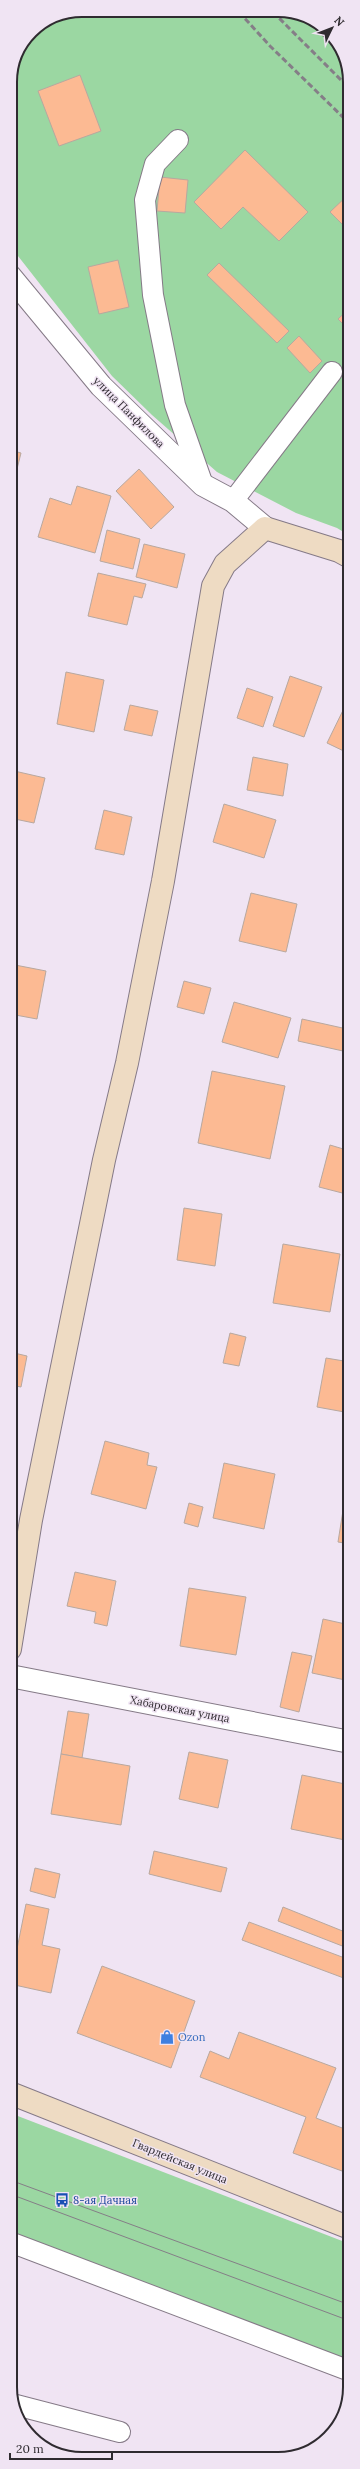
<svg xmlns="http://www.w3.org/2000/svg" width="360" height="2469" font-family="Lora,serif">
  <rect width="100%" height="100%" fill="#f0e4f3"/>
  <!-- green -->
  <g fill="#9bd7a2">
    <path d="M82 10 296 12 332 35 350 77V536L337 528 296 513 217 472 152 415 112 376 18 256 10 243V82L16 54 31 31 55 15Z"/>
    <path d="M10 2113 350 2244V2360L10 2233Z"/>
  </g>
  <!-- building -->
  <g fill="#fcba93" stroke="#b8a89f">
    <path d="M80 75 101 131 59 146 38 91Z"/>
    <path d="M245 150 308 212 279 241 243 207 221 229 194 202Z"/>
    <path d="M160 177 188 180 185 213 157 211Z"/>
    <path d="M350 193V232L330 212Z"/>
    <path d="M118 260 129 307 99 314 88 267Z"/>
    <path d="M219 263 289 331 277 343 207 275Z"/>
    <path d="M350 308V331L338 319Z"/>
    <path d="M299 336 322 361 310 373 287 348Z"/>
    <path d="M10 450 21 453 12 489H10Z"/>
    <path d="M139 469 174 507 151 529 116 491Z"/>
    <path d="M77 486 111 496 95 553 38 537 50 498 71 505Z"/>
    <path d="M107 530 140 539 133 569 100 561Z"/>
    <path d="M144 544 185 554 177 588 136 577Z"/>
    <path d="M98 573 146 584 142 598 134 596 127 625 88 616Z"/>
    <path d="M66 672 104 680 94 732 57 724Z"/>
    <path d="M290 676 322 687 304 737 273 726Z"/>
    <path d="M247 688 273 697 263 727 237 718Z"/>
    <path d="M350 696V754L327 743Z"/>
    <path d="M130 705 158 711 152 736 124 730Z"/>
    <path d="M253 757 288 764 283 796 247 790Z"/>
    <path d="M10 770 45 778 34 823 10 818Z"/>
    <path d="M224 804 276 820 264 858 213 842Z"/>
    <path d="M104 810 132 817 124 855 95 849Z"/>
    <path d="M251 893 297 904 286 952 239 941Z"/>
    <path d="M10 964 46 971 37 1019 10 1014Z"/>
    <path d="M184 981 211 988 204 1014 177 1007Z"/>
    <path d="M234 1002 291 1018 278 1058 222 1042Z"/>
    <path d="M302 1019 347 1029 343 1051 298 1041Z"/>
    <path d="M212 1071 285 1086 270 1159 198 1143Z"/>
    <path d="M330 1145 350 1151V1195L319 1187Z"/>
    <path d="M10 1160H13L10 1173Z"/>
    <path d="M184 1208 222 1214 215 1266 177 1260Z"/>
    <path d="M283 1244 340 1254 330 1312 273 1303Z"/>
    <path d="M230 1333 246 1337 239 1366 223 1363Z"/>
    <path d="M10 1352 27 1356 21 1387 10 1385Z"/>
    <path d="M326 1358 350 1362V1413L317 1407Z"/>
    <path d="M105 1441 149 1453 147 1465 157 1467 146 1509 91 1494Z"/>
    <path d="M224 1463 275 1474 264 1529 213 1518Z"/>
    <path d="M345 1498 350 1499V1544L338 1542Z"/>
    <path d="M189 1503 203 1507 198 1527 184 1523Z"/>
    <path d="M75 1572 116 1581 107 1626 94 1623 96 1612 67 1606Z"/>
    <path d="M189 1588 246 1597 236 1655 180 1646Z"/>
    <path d="M323 1619 350 1625V1681L312 1673Z"/>
    <path d="M292 1652 312 1656 299 1712 280 1707Z"/>
    <path d="M68 1711 89 1714 82 1758 61 1754Z"/>
    <path d="M189 1752 228 1760 218 1808 179 1799Z"/>
    <path d="M61 1754 130 1766 121 1825 51 1814Z"/>
    <path d="M302 1775 350 1785V1841L291 1829Z"/>
    <path d="M154 1851 227 1868 221 1892 149 1874Z"/>
    <path d="M35 1868 60 1874 55 1898 30 1891Z"/>
    <path d="M26 1904 49 1909 42 1945 60 1949 51 1993 10 1984Z"/>
    <path d="M283 1907 350 1934V1949L278 1921Z"/>
    <path d="M249 1922 350 1960 349 1980 242 1940Z"/>
    <path d="M102 1966 195 2001 171 2068 77 2033Z"/>
    <path d="M239 2032 336 2068 316 2118 350 2131V2149L342 2171 293 2153 306 2117 200 2077 210 2051 229 2059Z"/>
  </g>
  <g fill="none" stroke-linecap="round" stroke-linejoin="round">
    <defs>
      <g id="lane">
        <path d="M178 140 155 164 145 200 153 295 175 405 203 485"/>
        <path d="M233 501 332 372"/>
        <path d="M10 2242 350 2371"/>
        <path d="M16 2405 120 2432"/>
      </g>
      <g id="street">
        <path d="M10 276 101 386 203 485 233 501 265 528"/>
        <path d="M10 1676 350 1742"/>
      </g>
      <g id="secondary">
        <path d="M10 1649 31 1520 104 1160 127 1063 163 881 213 586 225 564 265 528 339 551 350 557"/>
        <path d="M10 2093 350 2228"/>
      </g>
    </defs>
    <!-- lane casing -->
    <use href="#lane" stroke="#857a87" stroke-width="22"/>
    <!-- street casing -->
    <use href="#street" stroke="#857a87" stroke-width="24"/>
    <!-- secondary casing -->
    <use href="#secondary" stroke="#857a87" stroke-width="24"/>
    <!-- lane -->
    <use href="#lane" stroke="#fff" stroke-width="20"/>
    <!-- street -->
    <use href="#street" stroke="#fff" stroke-width="22"/>
    <!-- secondary -->
    <use href="#secondary" stroke="#eedbc3" stroke-width="22"/>
    <!-- tram -->
    <g stroke="#857e87" stroke-width="1">
      <path d="M10 2180 350 2305"/>
      <path d="M10 2194 350 2321"/>
    </g>
    <!-- rail -->
    <g stroke="#857e87" stroke-width="3" stroke-dasharray="6 3" stroke-linecap="butt">
      <path d="M239 12 270 46 350 124"/>
      <path d="M273 12 350 89"/>
    </g>
  </g>
  <!-- icons -->
  <defs>
    <symbol id="shop-bare" viewBox="-9 -9 18 18"><path d="M-5-2.5h2.3a2.7 3.5 0 0 1 5.4 0H5L5.5 6h-11ZM-1.5-2.5h3a1.5 2.3 0 0 0-3 0Z" fill="#3f7fe0" stroke="#f0e4f3" stroke-width="2.5" paint-order="stroke"/></symbol>
    <symbol id="bus-bare" viewBox="-9 -9 18 18"><path d="M-5-6H5V4H4V6H2V4H-2V6H-4V4H-5ZM-3.5-4V0h7V-4ZM-3.5 1.2v1.5H-2V1.2ZM2 1.2v1.5H3.5V1.2Z" fill="#1a4fb4" stroke="#f0e4f3" stroke-width="2.5" paint-order="stroke"/></symbol>
  </defs>
  <g fill-rule="evenodd">
    <use href="#shop-bare" x="157" y="2027" width="20" height="20"/>
    <use href="#bus-bare" x="52" y="2190" width="20" height="20"/>
  </g>
  <g text-anchor="middle" stroke-width="3" stroke-linejoin="round" paint-order="stroke">
    <!-- street labels -->
    <g font-size="11" fill="#2f2b30" stroke="#f0e4f3">
      <text transform="translate(129 412) rotate(45)" y="4">улица Панфилова</text>
      <text transform="translate(180 1709) rotate(11)" y="4">Хабаровская улица</text>
      <text transform="translate(180 2161) rotate(22)" y="4">Гвардейская улица</text>
    </g>
    <!-- shop labels -->
    <g font-size="11" fill="#366cbe" stroke="#f0e4f3" text-anchor="start">
      <text x="178" y="2041">Ozon</text>
    </g>
    <!-- transit labels -->
    <g font-size="11" fill="#164399" stroke="#f0e4f3" text-anchor="start">
      <text x="73" y="2204">8-ая Дачная</text>
    </g>
  </g>
  <!-- crop -->
  <path d="M0 0H360V2469H0ZM82 17H278A65 65 0 0 1 343 82V2387A65 65 0 0 1 278 2452H82A65 65 0 0 1 17 2387V82A65 65 0 0 1 82 17Z" fill="#f0e4f3" fill-rule="evenodd"/>
  <path fill="none" stroke="#2f2b30" stroke-width="2" d="M82 17H278A65 65 0 0 1 343 82V2387A65 65 0 0 1 278 2452H82A65 65 0 0 1 17 2387V82A65 65 0 0 1 82 17Z"/>
  <!-- north arrow -->
  <g transform="translate(332 28) rotate(47)" stroke="#f0e4f3" stroke-width="3" paint-order="stroke">
  <path d="M0-3L7 15L0 10L-7 15Z" fill="#2f2b30"/>
  <text y="-6" font-size="11" font-weight="bold" text-anchor="middle" fill="#2f2b30">N</text>
  </g>
  <!-- scale -->
  <path d="M10 2453v6h102v-6" fill="none" stroke="#2f2b30" stroke-width="2"/>
  <text x="16" y="2453" font-size="12" fill="#2f2b30" stroke="#f0e4f3" stroke-width="3" paint-order="stroke">20 m</text>
</svg>
